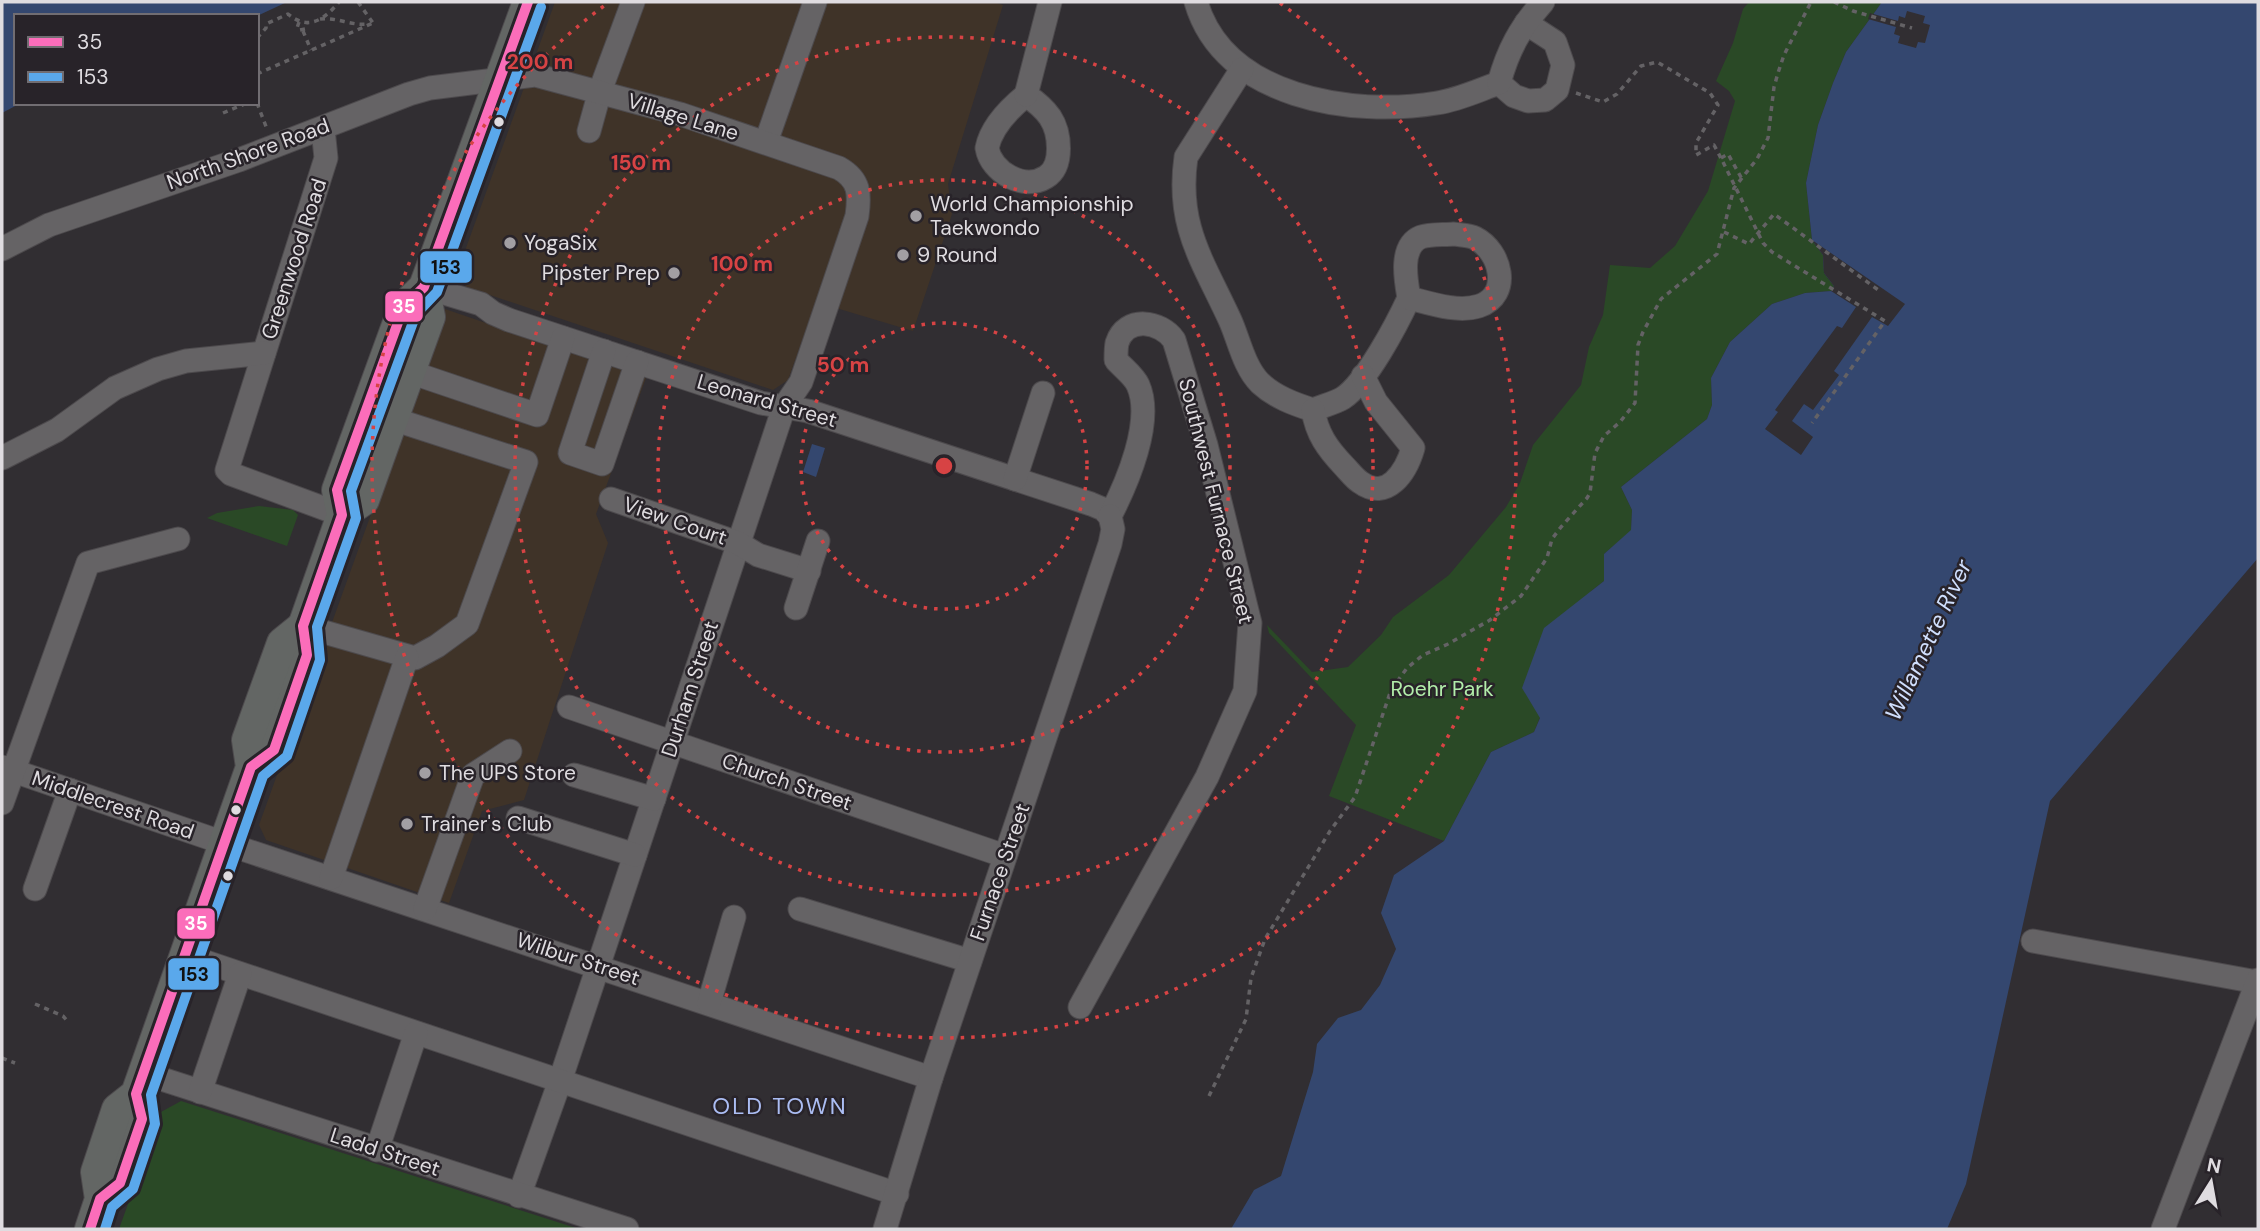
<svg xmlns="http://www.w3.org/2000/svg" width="2260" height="1231" font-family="'DM Sans',sans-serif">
  <rect width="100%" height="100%" fill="#312e32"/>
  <!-- commercial -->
  <g fill="#3f3328">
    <path d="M555 2H994L1003 5 948 184 952 214 913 331 816 302 788 380 773 390 466 287 458 270Z"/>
    <path d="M445 309 646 378 596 514 608 543 524 800 482 811 449 903 266 840 259 825Z"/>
  </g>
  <!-- green -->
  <g fill="#2a4926">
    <path d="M1749 2H1882L1846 52 1833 83 1818 125 1806 183 1812 240 1823 255 1824 273 1834 286 1831 291 1805 293 1772 304 1730 342 1711 378 1712 405 1707 419 1621 487 1632 510 1631 531 1604 554V581L1591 591 1534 732 1491 752 1444 841 1329 796 1356 725 1269 633 1267 625 1312 672 1348 667 1381 635 1393 617 1449 575 1506 507 1520 483 1533 445 1581 385 1589 347 1603 315 1610 265 1650 268 1675 246 1708 191 1735 101 1729 91 1716 81 1733 43 1743 9Z"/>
    <path d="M259 506 293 510 298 515 287 546 207 518 217 513Z"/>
    <path d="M181 1101 579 1229H119L161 1112Z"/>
  </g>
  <!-- water -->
  <g fill="#34476f">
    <path d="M2 2H287L257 16H16V103H21L2 113Z"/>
    <path d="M1882 2H2258V558L2050 801 1966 1184 1947 1229H1231L1254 1190 1281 1176 1313 1072 1317 1044 1338 1018 1361 1010 1380 985 1396 949 1381 913 1394 875 1444 841 1491 752 1534 732 1540 718 1522 688 1544 628 1604 581V554L1631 530 1632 510 1621 487 1707 419 1712 405 1711 378 1730 342 1772 304 1805 293 1831 291 1834 286 1824 273 1823 255 1812 240 1806 183 1818 125 1833 83 1846 52Z"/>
    <path d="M812 444 825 448 816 477 803 472Z"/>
  </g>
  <!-- pier -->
  <g fill="#312e32">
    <path d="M1907 11 1925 16 1923 23 1930 25 1925 43 1918 42 1916 48 1898 43 1900 36 1894 34 1896 27 1868 19 1870 13 1898 21 1899 16 1905 18Z"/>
    <path d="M1812 240 1905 304 1888 326 1872 317 1834 371 1839 375 1813 410 1804 404 1792 421 1813 437 1801 455 1765 429 1778 412 1775 410 1837 326 1842 328 1856 307 1831 291 1834 286 1824 273 1823 255Z"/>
  </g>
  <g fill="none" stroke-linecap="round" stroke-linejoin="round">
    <defs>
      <g id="minor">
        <path d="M1196 2C1224 98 1352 117 1437 103 1458 100 1479 90 1499 83L1514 96 1528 101 1545 100 1557 90 1563 65 1555 42 1526 23"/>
        <path d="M1242 69 1186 157C1176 226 1203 261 1230 320 1239 340 1244 367 1260 383 1275 397 1294 404 1313 410 1322 406 1335 403 1343 398 1366 383 1397 324 1409 298"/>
        <path d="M1499 83C1508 50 1520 28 1543 2"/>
        <path d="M1026 95C1035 101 1043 107 1050 117 1060 132 1064 166 1046 177 1024 191 991 172 987 148 991 127 1010 108 1026 95Z"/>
        <path d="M1026 95 1050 2"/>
        <path d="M323 129 326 158 227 470 231 474 342 515"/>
        <path d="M589 131 600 91 633 2"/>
        <path d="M766 142 815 2"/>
        <path d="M1454 234C1460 235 1469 235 1475 238 1501 251 1512 295 1479 306 1458 313 1429 303 1409 298 1406 281 1399 246 1421 237 1430 234 1443 235 1454 234Z"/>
        <path d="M2 249 49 225 239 160 409 94 430 88 535 75 680 114 839 168C860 180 860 194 857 216L801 382 784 407 560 1081 519 1196"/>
        <path d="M424 287 481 304 493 313 509 320 761 403 808 411 1091 504 1103 509 1110 516"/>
        <path d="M604 351 570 453 602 464 637 362"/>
        <path d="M410 372 537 415 563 338"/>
        <path d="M1313 410C1317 434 1327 448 1344 466 1349 471 1354 478 1360 482 1387 502 1406 472 1413 448L1376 402 1363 376"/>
        <path d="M2 458 57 430 115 388 158 369 186 361 264 353"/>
        <path d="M1015 479 1043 393"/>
        <path d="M611 499 738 543 758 555 809 571"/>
        <path d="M796 608 818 541"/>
        <path d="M303 626 415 658 437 646 467 624 526 462 393 419"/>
        <path d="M569 707 1005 856"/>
        <path d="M2 767 224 843 931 1078"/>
        <path d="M574 775 654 799"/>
        <path d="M2 803 88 563 178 539"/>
        <path d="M518 818 635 855"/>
        <path d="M331 878 407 657"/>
        <path d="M35 889 70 790"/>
        <path d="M425 909 473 775 510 751"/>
        <path d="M800 909 970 961"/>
        <path d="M2033 941 2257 982"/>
        <path d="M185 955 897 1194"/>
        <path d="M709 1003 734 917"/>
        <path d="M1080 1007 1207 777 1245 691 1250 623 1206 445 1174 340C1161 321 1126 315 1117 343 1116 348 1116 355 1116 360 1123 368 1134 376 1138 385 1154 421 1127 483 1110 516"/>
        <path d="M143 1073 627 1229"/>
        <path d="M200 1092 240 974"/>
        <path d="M377 1150 416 1033"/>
        <path d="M885 1229 931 1078 1110 544 1113 529 1110 516"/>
        <path d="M2163 1229 2258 980"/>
      </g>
      <g id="major">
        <path d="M342 515 364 500 393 419 430 317 424 287"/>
        <path d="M251 767 274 750 307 655 303 626 342 515 337 490 404 306 424 287 528 2"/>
        <path d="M100 1199 120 1183 142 1119 136 1094"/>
        <path d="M90 1229 100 1199 96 1172 117 1109 136 1094 251 767 247 740 282 643 303 626"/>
      </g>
    </defs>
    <!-- minor casing -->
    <use href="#minor" stroke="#4d4a4d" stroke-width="25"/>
    <!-- major casing -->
    <use href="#major" stroke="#4d4a4d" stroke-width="32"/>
    <!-- path -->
    <g stroke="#646265" stroke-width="3.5" stroke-dasharray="5 5" stroke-linecap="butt">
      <path d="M358 2 373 23"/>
      <path d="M1834 2 1853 11 1912 28"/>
      <path d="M320 19C337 17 351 26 368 24"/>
      <path d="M299 22 297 28 300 30 305 29 307 24"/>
      <path d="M303 31 311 50"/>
      <path d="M257 38 266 28V24L288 14C308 31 324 20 339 2"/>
      <path d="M257 74 373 23"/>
      <path d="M1576 93 1603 102 1617 94 1641 66 1657 62 1710 93 1718 105 1696 143V155L1714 145 1723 162"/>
      <path d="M257 103 267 129"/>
      <path d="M223 113 247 103"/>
      <path d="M1721 158 1728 154 1742 179"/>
      <path d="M1724 232 1749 244 1774 214 1881 292"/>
      <path d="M35 1004 63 1016 69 1023"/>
      <path d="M2 1058 15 1063"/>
      <path d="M1209 1096 1246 1019 1251 978 1265 939 1330 831 1355 797 1391 690 1407 668 1423 655 1448 644 1490 620 1521 596 1547 558 1552 539 1561 527 1587 498 1590 493 1595 453 1604 436 1620 422 1635 403 1638 345 1643 332 1661 299 1717 254 1734 188 1757 159 1768 138 1774 87 1778 73 1784 55 1811 2"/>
    </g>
    <!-- minor -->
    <use href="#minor" stroke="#656365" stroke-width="23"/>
    <!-- major -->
    <use href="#major" stroke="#636664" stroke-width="30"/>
    <!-- path-bridge -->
    <path stroke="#646265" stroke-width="3.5" stroke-dasharray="5 5" stroke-linecap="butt" d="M1723 162 1763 243 1772 252 1885 321 1812 423"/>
    <defs>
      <path id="bus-1" d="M90 1229 100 1199 120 1183 142 1119 136 1094 251 767 274 750 307 655 303 626 342 515 337 490 404 306 424 287 528 2"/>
      <path id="bus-2" d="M105 1229 112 1207 133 1189 155 1124 151 1095 263 776 287 756 320 660 317 627 356 518 351 491 416 314 437 292 541 7"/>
    </defs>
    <!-- bus-1 casing -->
    <use href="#bus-1" stroke="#282329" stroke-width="16"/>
    <!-- bus-2 casing -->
    <use href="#bus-2" stroke="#282329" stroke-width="16"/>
    <!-- bus-1 -->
    <use href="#bus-1" stroke="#fb6dba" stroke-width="10"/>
    <!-- bus-2 -->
    <use href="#bus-2" stroke="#5aa8eb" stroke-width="10"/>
  </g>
  <!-- distance rings -->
  <g fill="none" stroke="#d74344" stroke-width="3.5" stroke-dasharray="3.5 7">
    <circle cx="944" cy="466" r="143"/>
    <circle cx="944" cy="466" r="286"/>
    <circle cx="944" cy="466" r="429"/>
    <path d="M1280 3A572 572 0 1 1 608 3"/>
  </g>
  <!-- markers -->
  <g fill="#dfdce0" stroke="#282329" stroke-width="2.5">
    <circle cx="499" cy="122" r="6"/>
    <circle cx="236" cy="810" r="6"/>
    <circle cx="228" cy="876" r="6"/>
  </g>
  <g fill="#a29fa3" stroke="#282329" stroke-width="2.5">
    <circle cx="916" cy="216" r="7"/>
    <circle cx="510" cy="243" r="7"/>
    <circle cx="903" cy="255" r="7"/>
    <circle cx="674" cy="273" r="7"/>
    <circle cx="425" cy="773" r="7"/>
    <circle cx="407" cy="824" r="7"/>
  </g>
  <g text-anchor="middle" stroke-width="5" stroke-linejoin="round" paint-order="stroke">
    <!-- street labels -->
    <g font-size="21" fill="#dfdce0" stroke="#282329">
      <text transform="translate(683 117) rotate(17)" y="7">Village Lane</text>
      <text transform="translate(248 154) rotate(-20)" y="7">North Shore Road</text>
      <text transform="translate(294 259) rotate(-72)" y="7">Greenwood Road</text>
      <text transform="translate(767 401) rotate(16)" y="7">Leonard Street</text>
      <text transform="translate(1216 501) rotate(76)" y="7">Southwest Furnace Street</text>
      <text transform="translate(675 521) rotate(19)" y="7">View Court</text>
      <text transform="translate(690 689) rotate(-72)" y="7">Durham Street</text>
      <text transform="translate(787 782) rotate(19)" y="7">Church Street</text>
      <text transform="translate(113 805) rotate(19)" y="7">Middlecrest Road</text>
      <text transform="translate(1000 872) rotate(-71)" y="7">Furnace Street</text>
      <text transform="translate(578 959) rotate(18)" y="7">Wilbur Street</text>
      <text transform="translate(385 1152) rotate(18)" y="7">Ladd Street</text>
    </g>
    <!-- poi labels -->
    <g font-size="21" fill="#dfdce0" stroke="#282329" text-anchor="start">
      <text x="930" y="211">World Championship<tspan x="930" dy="24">Taekwondo</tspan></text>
      <text x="524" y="250">YogaSix</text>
      <text x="917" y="262">9 Round</text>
      <text x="660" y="280" text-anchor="end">Pipster Prep</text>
      <text x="439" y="780">The UPS Store</text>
      <text x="421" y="831">Trainer's Club</text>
    </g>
    <!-- park labels -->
    <g font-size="21" fill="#b2eeaa" stroke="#282329">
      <text x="1442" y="696">Roehr Park</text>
    </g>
    <!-- water labels -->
    <g font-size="23" font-style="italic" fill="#cfdefc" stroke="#282329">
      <text transform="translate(1928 640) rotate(-65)" y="8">Willamette River</text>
    </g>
    <!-- neighbourhood labels -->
    <g font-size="23" letter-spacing="2" fill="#abbdf3" stroke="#282329">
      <text x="780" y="1114">OLD TOWN</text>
    </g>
  </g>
  <circle cx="944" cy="466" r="10" fill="#d74344" stroke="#282329" stroke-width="3.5"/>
  <g font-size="21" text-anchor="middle" font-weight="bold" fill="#d74344" stroke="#282329" stroke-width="5" stroke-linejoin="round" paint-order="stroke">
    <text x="540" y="69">200 m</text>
    <text x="641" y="170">150 m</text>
    <text x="742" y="271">100 m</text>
    <text x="843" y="372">50 m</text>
  </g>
  <g stroke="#282329" stroke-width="2.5">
    <rect x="419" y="250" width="54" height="34" rx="7" fill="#5aa8eb"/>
    <rect x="384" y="290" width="40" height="33" rx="7" fill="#fb6dba"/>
    <rect x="176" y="907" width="40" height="33" rx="7" fill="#fb6dba"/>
    <rect x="167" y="957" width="53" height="34" rx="7" fill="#5aa8eb"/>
  </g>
  <g font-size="19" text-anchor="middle" font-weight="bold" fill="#fff">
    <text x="404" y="313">35</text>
    <text x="196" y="930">35</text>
  </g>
  <g font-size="19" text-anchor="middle" font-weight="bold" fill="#111">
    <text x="446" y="274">153</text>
    <text x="194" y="981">153</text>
  </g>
  <!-- border -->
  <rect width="2260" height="1231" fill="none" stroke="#dfdce0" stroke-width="7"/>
  <!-- legend -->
  <rect x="14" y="14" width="245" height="91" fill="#282329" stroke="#716d72" stroke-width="2"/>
  <rect x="28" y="37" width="35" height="10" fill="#fb6dba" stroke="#716d72" stroke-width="2"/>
  <text x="77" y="49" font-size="21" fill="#dfdce0">35</text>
  <rect x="28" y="72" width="35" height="10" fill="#5aa8eb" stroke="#716d72" stroke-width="2"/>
  <text x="77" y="84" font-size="21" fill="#dfdce0">153</text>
  <!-- north arrow -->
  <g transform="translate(2211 1182) rotate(11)" stroke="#282329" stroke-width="5" paint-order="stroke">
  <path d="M0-5L12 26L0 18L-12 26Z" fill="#dfdce0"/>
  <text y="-10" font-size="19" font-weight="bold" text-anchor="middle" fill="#dfdce0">N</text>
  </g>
</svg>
